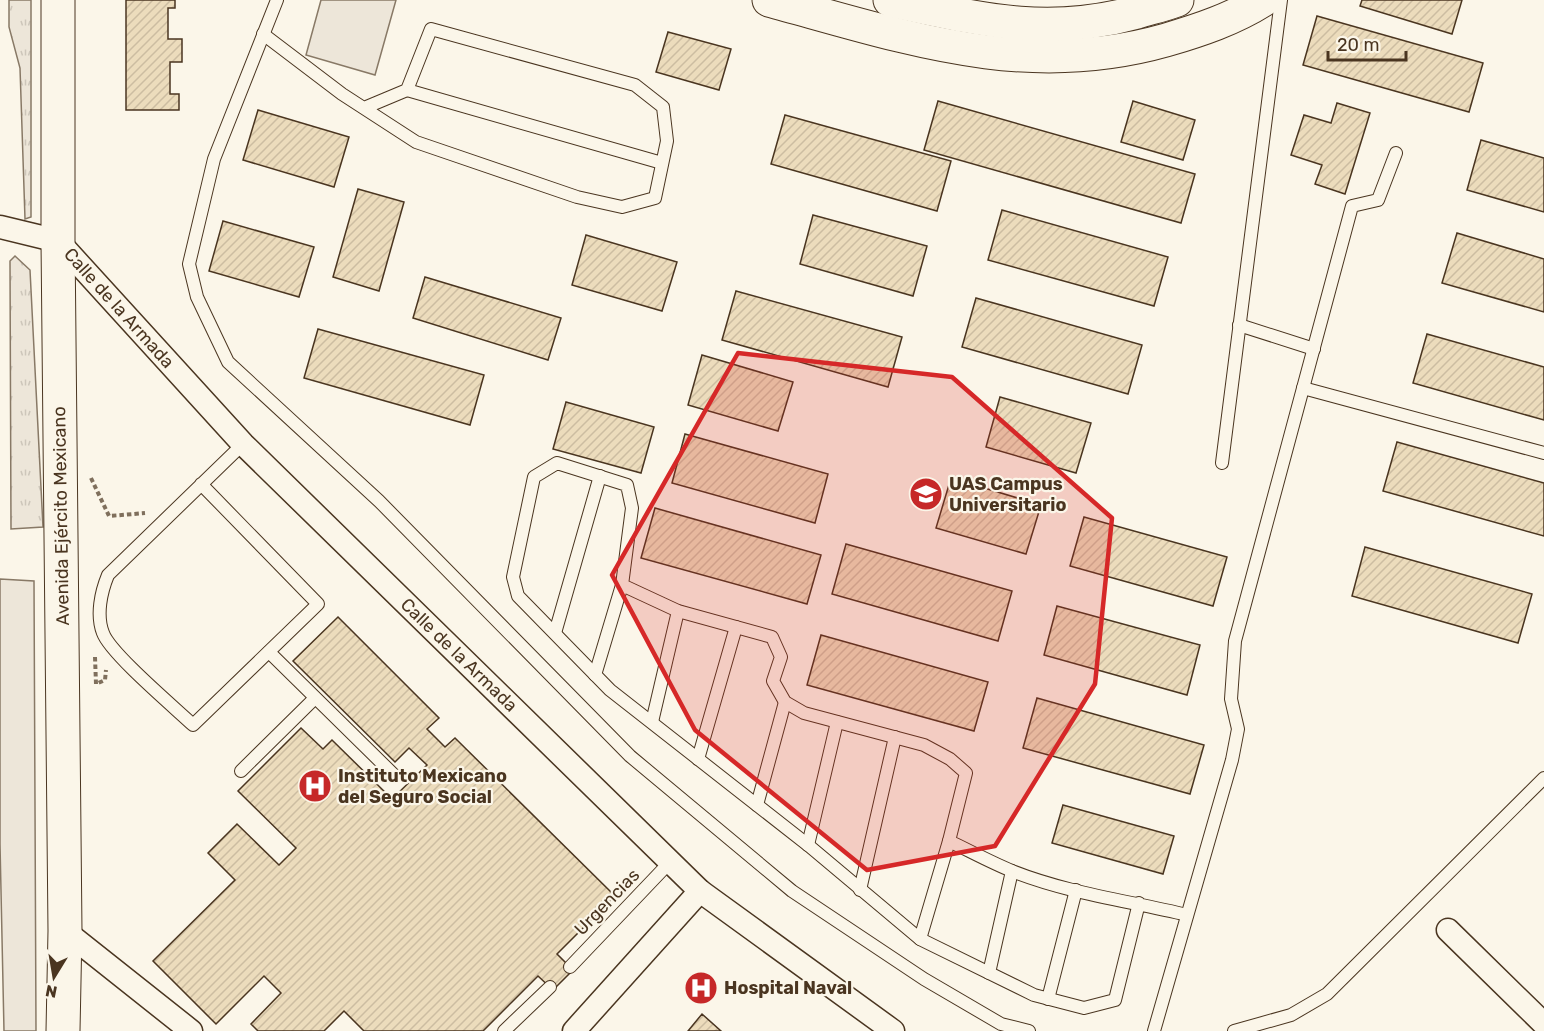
<svg xmlns="http://www.w3.org/2000/svg" width="1544" height="1031" font-family="Rubik,sans-serif">
  <defs>
    <pattern id="park-tufts" width="24" height="20" patternUnits="userSpaceOnUse" patternTransform="scale(1.5)"><rect width="24" height="20" fill="#ede6d9"/><path d="M3 7l-1-3M5 7V3M7 7l1-3M15 17l-1-3M17 17v-4M19 17l1-3" fill="none" stroke="#cdc6ba"/></pattern>
    <pattern id="building-hatch" width="6" height="6" patternUnits="userSpaceOnUse" patternTransform="scale(1.5)"><rect width="6" height="6" fill="#ecdcbc"/><path d="M-1 1l2-2M0 6l6-6M5 7l2-2" fill="none" stroke="#ccbda1"/></pattern>
  </defs>
  <rect width="100%" height="100%" fill="#fbf6e9"/>
  <!-- green -->
  <g fill="#ede6d9" stroke="#887966" stroke-width="1.5">
    <path d="M321 0H396L375 75 306 55Z"/>
    <path d="M0 579 34 581 36 1031H4L0 844Z"/>
  </g>
  <!-- park -->
  <g fill="url(#park-tufts)" stroke="#887966" stroke-width="1.5">
    <path d="M9 0H31V217L25 219 20 68 9 27Z"/>
    <path d="M15 256 30 270 43 527 11 529 10 261Z"/>
  </g>
  <!-- building -->
  <g fill="url(#building-hatch)" stroke="#4a3520" stroke-width="1.5">
    <path d="M126 0H175V8H168V39H182V62H170V94H179V110H126Z"/>
    <path d="M1362 0H1462L1452 34 1360 6Z"/>
    <path d="M1317 16 1483 63 1469 112 1303 65Z"/>
    <path d="M668 32 731 49 719 90 656 72Z"/>
    <path d="M938 101 1195 174 1181 223 924 150Z"/>
    <path d="M1133 101 1195 120 1183 160 1121 142Z"/>
    <path d="M1337 103 1370 113 1345 194 1315 184 1322 165 1291 155 1304 115 1331 123Z"/>
    <path d="M258 110 349 137 334 187 243 160Z"/>
    <path d="M785 115 951 161 937 211 771 164Z"/>
    <path d="M1481 140 1544 158V212L1467 190Z"/>
    <path d="M358 189 404 202 379 291 333 277Z"/>
    <path d="M1002 210 1168 257 1154 306 988 260Z"/>
    <path d="M813 215 927 246 913 296 800 264Z"/>
    <path d="M223 221 314 247 299 297 209 271Z"/>
    <path d="M1457 233 1544 259V312L1442 283Z"/>
    <path d="M586 235 677 262 662 311 572 285Z"/>
    <path d="M425 277 561 318 548 360 413 318Z"/>
    <path d="M736 291 902 337 888 387 722 340Z"/>
    <path d="M976 298 1142 345 1128 394 962 347Z"/>
    <path d="M318 329 484 375 470 425 304 378Z"/>
    <path d="M1427 334 1544 367V420L1413 383Z"/>
    <path d="M702 355 793 382 778 431 688 405Z"/>
    <path d="M1000 397 1091 423 1076 473 986 447Z"/>
    <path d="M566 402 654 427 641 473 553 449Z"/>
    <path d="M685 434 828 474 815 523 672 483Z"/>
    <path d="M1397 442 1544 483V536L1383 491Z"/>
    <path d="M951 478 1041 505 1026 554 936 528Z"/>
    <path d="M655 508 821 555 807 604 641 558Z"/>
    <path d="M1084 517 1227 557 1213 606 1070 566Z"/>
    <path d="M846 544 1012 591 998 641 832 594Z"/>
    <path d="M1365 547 1532 594 1518 643 1352 596Z"/>
    <path d="M1057 606 1200 645 1187 695 1044 655Z"/>
    <path d="M338 617 439 718 427 729 445 747 455 738 615 896 557 954 573 970 553 990 538 976 483 1031H364L344 1011 324 1031H258L251 1024 281 993 264 976 216 1024 153 961 235 880 208 853 237 824 279 865 296 848 238 791 301 728 323 749 332 740 392 799 427 765 409 748 395 762 293 661Z"/>
    <path d="M821 635 988 682 974 731 807 685Z"/>
    <path d="M1037 698 1204 745 1190 794 1023 748Z"/>
    <path d="M1063 805 1174 836 1163 874 1052 843Z"/>
    <path d="M702 1014 721 1031H688Z"/>
  </g>
  <g fill="none" stroke-linecap="round" stroke-linejoin="round">
    <defs>
      <g id="service">
        <path d="M277 0 214 159 189 264 197 297 228 362 379 501 630 756 792 891 924 979 1001 1024 1029 1031"/>
        <path d="M263 34 342 94 416 142 577 197 622 207 655 198 667 141 663 107 635 85 431 29 407 90 364 108"/>
        <path d="M407 90 662 163"/>
        <path d="M1239 325 1314 349"/>
        <path d="M1303 388 1544 453"/>
        <path d="M1222 463 1281 0"/>
        <path d="M201 484 318 604 193 725C174 707 110 653 103 633 96 615 101 592 108 575L243 444"/>
        <path d="M555 633 600 476"/>
        <path d="M269 652 393 774"/>
        <path d="M595 675 622 585"/>
        <path d="M652 722 678 611"/>
        <path d="M698 759 736 627"/>
        <path d="M241 771 314 699"/>
        <path d="M757 805 785 702"/>
        <path d="M808 845 837 722"/>
        <path d="M860 890 895 737"/>
        <path d="M1139 903 1115 1000 1084 1008 1034 995 920 939 808 845 610 690 518 596 513 577 534 477 557 463 627 485 632 508 622 585 678 611 772 637 781 657 773 681 785 702 804 713 924 745 950 759 966 773 949 841C970 851 990 862 1012 871 1067 893 1129 901 1187 915"/>
        <path d="M920 939 949 841"/>
        <path d="M570 967 670 862"/>
        <path d="M989 973 1012 871"/>
        <path d="M1048 999 1076 890"/>
        <path d="M504 1031 550 987"/>
        <path d="M1154 1031 1232 760 1238 729 1231 699 1235 641 1352 206 1378 200 1396 153"/>
        <path d="M1234 1031 1291 1015 1327 994 1544 778"/>
      </g>
      <g id="minor">
        <path d="M0 227 58 241 243 444 700 891 893 1031"/>
        <path d="M1448 930 1544 1024"/>
        <path d="M65 931 191 1031"/>
        <path d="M574 1031 700 891"/>
      </g>
      <g id="secondary">
        <path d="M769 0C905 37 1025 80 1166 40 1200 30 1233 19 1263 0"/>
        <path d="M890 0C978 19 1047 37 1137 12 1150 8 1164 5 1177 0"/>
      </g>
      <path id="primary" d="M58 0V241L65 931 63 1031"/>
    </defs>
    <!-- service casing -->
    <use href="#service" stroke="#4a3520" stroke-width="14"/>
    <!-- minor casing -->
    <use href="#minor" stroke="#4a3520" stroke-width="25"/>
    <!-- secondary casing -->
    <use href="#secondary" stroke="#4a3520" stroke-width="35"/>
    <!-- primary casing -->
    <use href="#primary" stroke="#4a3520" stroke-width="35"/>
    <!-- path -->
    <g stroke="#7f6f5c" stroke-width="4" stroke-dasharray="4.5 3" stroke-linecap="butt">
      <path d="M91 478 109 516 145 513"/>
      <path d="M95 657 96 684 105 680 106 670"/>
    </g>
    <!-- service -->
    <use href="#service" stroke="#fbf6e9" stroke-width="12"/>
    <!-- minor -->
    <use href="#minor" stroke="#fbf6e9" stroke-width="22"/>
    <!-- secondary -->
    <use href="#secondary" stroke="#fbf6e9" stroke-width="33"/>
    <!-- primary -->
    <use href="#primary" stroke="#fbf6e9" stroke-width="33"/>
  </g>
  <!-- marked area -->
  <path fill="#d62828" fill-opacity="0.2" stroke="#d62828" stroke-width="4.5" stroke-linejoin="round" d="M738 353 952 377 1112 518 1095 684 995 846 867 870 695 730 612 575Z"/>
  <!-- icons -->
  <defs>
    <symbol id="university-disc" viewBox="-11 -11 22 22"><circle r="9.5" fill="#c62828" stroke="#fbf6e9"/><path d="M0-5L7-2L0 1L-7-2ZM-4 1L0 2.5L4 1V4Q0 6-4 4Z" fill="#fff"/></symbol>
    <symbol id="hospital-disc" viewBox="-11 -11 22 22"><circle r="9.5" fill="#c62828" stroke="#fbf6e9"/><path d="M-5-5h3v3.5h4V-5h3V5h-3V1.5h-4V5h-3Z" fill="#fff"/></symbol>
  </defs>
  <g fill-rule="evenodd">
    <use href="#university-disc" x="907" y="475" width="38" height="38"/>
    <use href="#hospital-disc" x="296" y="767" width="38" height="38"/>
    <use href="#hospital-disc" x="682" y="969" width="38" height="38"/>
  </g>
  <g text-anchor="middle" stroke-width="4.5" stroke-linejoin="round" paint-order="stroke">
    <!-- street labels -->
    <g font-size="18" fill="#4a3520" stroke="#fbf6e9">
      <text transform="translate(119 308) rotate(48)" y="6">Calle de la Armada</text>
      <text transform="translate(61 516) rotate(-91)" y="6">Avenida Ejército Mexicano</text>
      <text transform="translate(459 655) rotate(44)" y="6">Calle de la Armada</text>
      <text transform="translate(607 902) rotate(-46)" y="6">Urgencias</text>
    </g>
    <!-- poi labels -->
    <g font-size="18" font-weight="bold" fill="#4a3520" stroke="#fbf6e9" text-anchor="start">
      <text x="949" y="490">UAS Campus<tspan x="949" dy="21">Universitario</tspan></text>
      <text x="338" y="782">Instituto Mexicano<tspan x="338" dy="21">del Seguro Social</tspan></text>
      <text x="724" y="994">Hospital Naval</text>
    </g>
  </g>
  <!-- north arrow -->
  <g transform="translate(54 977) rotate(191)" stroke="#fbf6e9" stroke-width="4.5" paint-order="stroke">
  <path d="M0-4.5L10 22L0 15L-10 22Z" fill="#4a3520"/>
  <text y="-9" font-size="16" font-weight="bold" text-anchor="middle" fill="#4a3520">N</text>
  </g>
  <!-- scale -->
  <path d="M1328 51v9h78v-9" fill="none" stroke="#4a3520" stroke-width="3"/>
  <text x="1337" y="51" font-size="18" fill="#4a3520" stroke="#fbf6e9" stroke-width="4.5" paint-order="stroke">20 m</text>
</svg>
